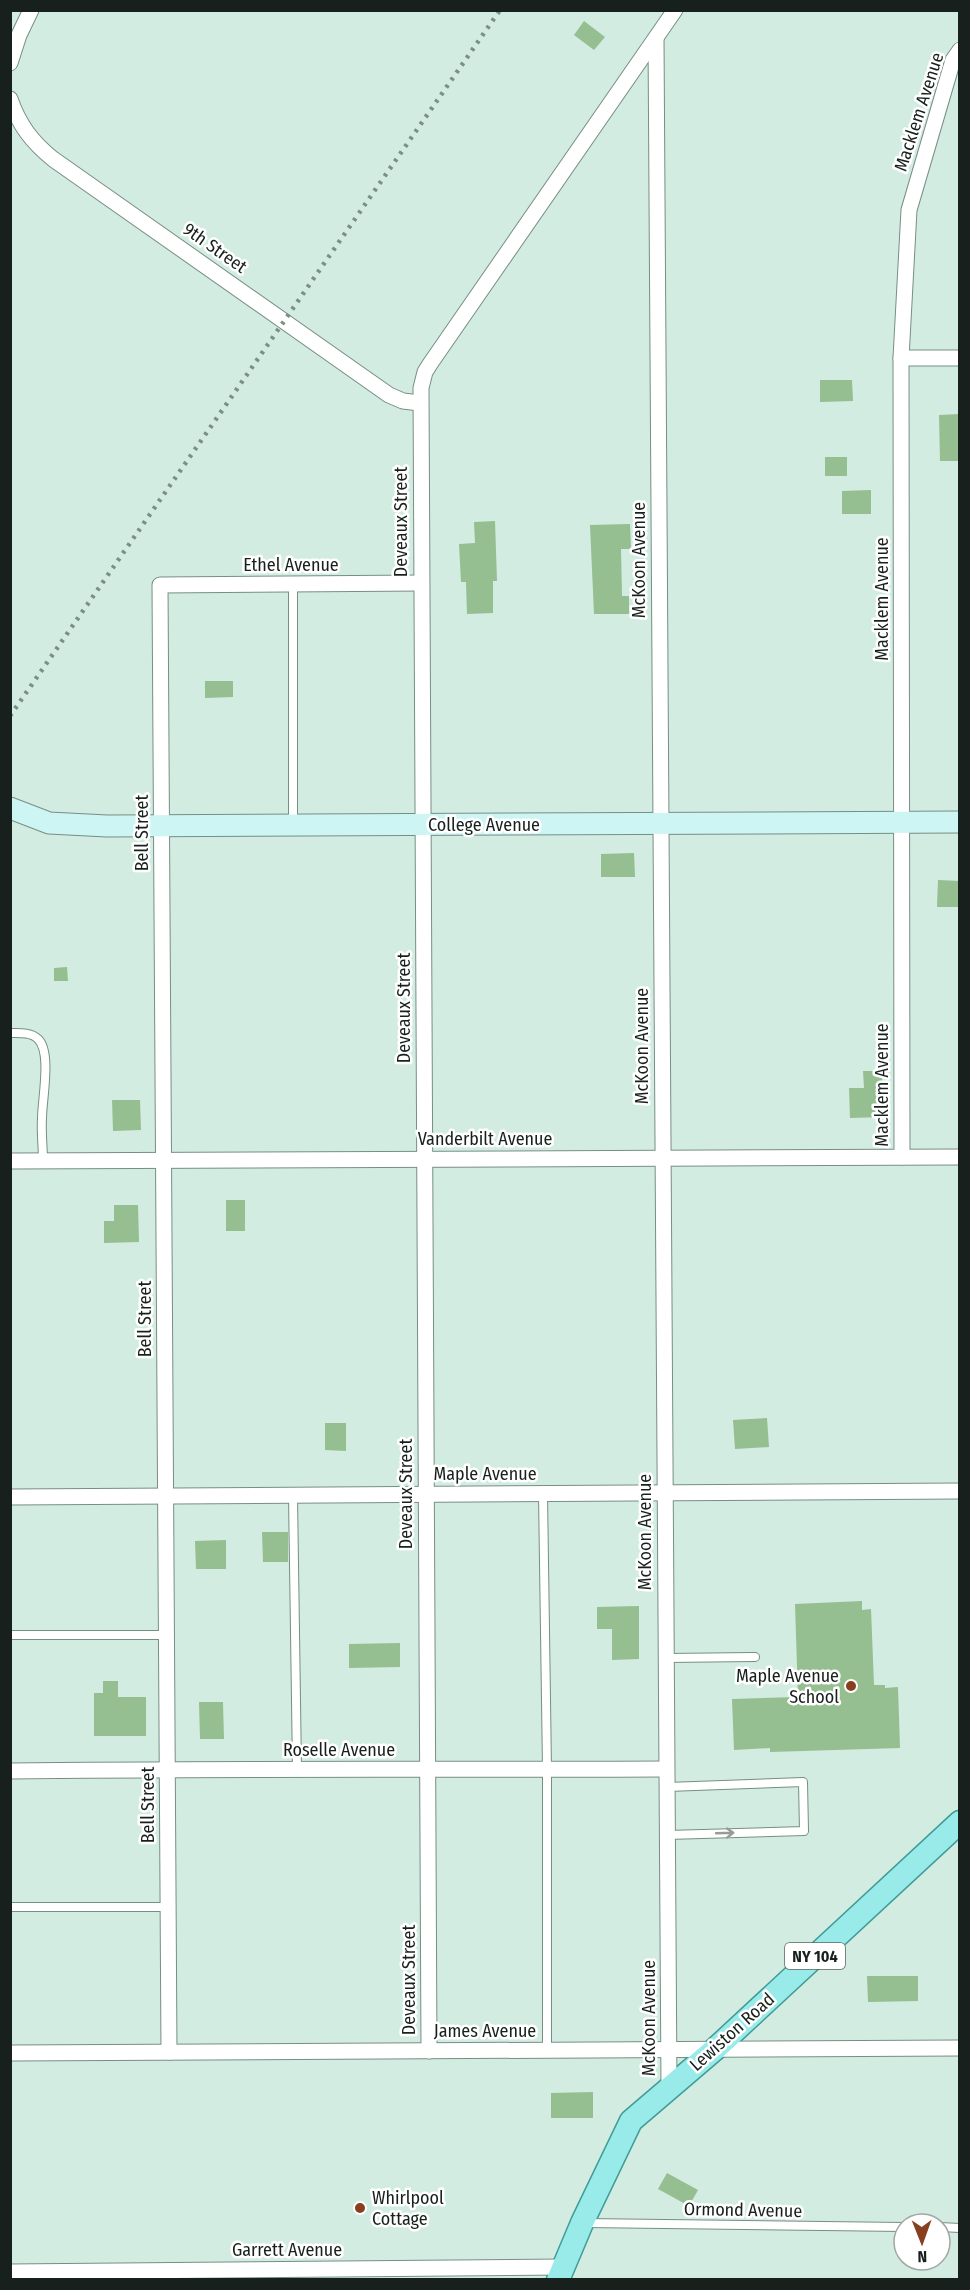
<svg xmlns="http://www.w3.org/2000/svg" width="970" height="2290" font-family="'Fira Sans Condensed',sans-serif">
  <rect width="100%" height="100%" fill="#d3ece1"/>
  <!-- building -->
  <g fill="#95be91">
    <path d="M584 21 605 37 594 50 574 35Z"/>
    <path d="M820 380H852L853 401 820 402Z"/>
    <path d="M960 414V461H940L939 415Z"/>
    <rect x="825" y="457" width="22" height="19"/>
    <path d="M871 490V514H842V491Z"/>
    <path d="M495 521 497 581H493V613L467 614 466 582H461L459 544 475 543 474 522Z"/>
    <path d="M630 524 631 549H621L622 596H629V614H594L590 525Z"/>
    <path d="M205 681H233V697L205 698Z"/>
    <path d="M634 853 635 877H601V854Z"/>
    <path d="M938 880 960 881V907H937Z"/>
    <path d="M67 967 68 981H54V968Z"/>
    <path d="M863 1071H882L883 1117 850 1118 849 1088H864Z"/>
    <path d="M112 1100H140L141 1130 113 1131Z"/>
    <rect x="226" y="1200" width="19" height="31"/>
    <path d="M114 1205H138L139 1242 104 1243V1221H114Z"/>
    <path d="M767 1418 769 1447 735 1449 733 1420Z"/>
    <path d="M325 1423H346V1451L325 1450Z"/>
    <path d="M262 1532H288V1562H263Z"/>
    <path d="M226 1540V1569H196L195 1541Z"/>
    <path d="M862 1601V1610L871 1609 874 1685H885V1688L898 1687 900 1748 770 1752V1748L734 1750 732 1699 798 1697 795 1604Z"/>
    <path d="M639 1606V1659L612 1660V1629H597V1607Z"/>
    <path d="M400 1643V1667L349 1668V1644Z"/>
    <path d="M103 1681H118V1697H146V1736H94V1693H103Z"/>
    <path d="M199 1702H223L224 1739H200Z"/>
    <path d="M867 1976H918V2001L868 2002Z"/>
    <path d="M593 2092V2118H551V2093Z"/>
    <path d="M667 2173 698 2190 689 2206 658 2189Z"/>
  </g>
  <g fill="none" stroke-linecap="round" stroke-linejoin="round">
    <defs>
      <g id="lane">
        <path d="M293 823V584"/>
        <path d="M10 1033C19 1033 31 1032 38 1039 52 1052 42 1100 42 1118 41 1132 43 1147 43 1161"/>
        <path d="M543 1493 547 1769V2050"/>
        <path d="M293 1495 297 1769"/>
        <path d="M10 1635H166"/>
        <path d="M666 1658 755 1657"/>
        <path d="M667 1835 804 1831 803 1782 667 1787"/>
        <path d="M10 1907H168"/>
        <path d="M585 2223 904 2227"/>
        <path d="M940 2227 960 2228"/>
      </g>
      <g id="street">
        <path d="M656 38 669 2088"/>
        <path d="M10 63 19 35 31 10"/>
        <path d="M10 99C19 125 32 142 53 159L389 395 403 401 420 403"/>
        <path d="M901 358H960"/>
        <path d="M902 1157 901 358 909 210 953 60 960 50"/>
        <path d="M10 1161 960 1157"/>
        <path d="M10 1497 960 1491"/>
        <path d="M10 1771C229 1768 448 1770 666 1769"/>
        <path d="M429 2051 421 388 425 372 430 364 675 10"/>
        <path d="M169 2052 160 585 421 583"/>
        <path d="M10 2053 960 2048"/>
        <path d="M10 2272 563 2267"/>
      </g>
      <path id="secondary" d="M10 808 49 823 107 826 960 822"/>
      <path id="primary" d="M558 2280 582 2223 631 2121 714 2050 960 1822"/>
    </defs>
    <!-- lane casing -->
    <use href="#lane" stroke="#778e84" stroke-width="10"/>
    <!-- street casing -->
    <use href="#street" stroke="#778e84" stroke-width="17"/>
    <!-- secondary casing -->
    <use href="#secondary" stroke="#778e84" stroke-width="23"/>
    <!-- primary casing -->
    <use href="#primary" stroke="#3f9c97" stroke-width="25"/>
    <!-- lane -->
    <use href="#lane" stroke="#fff" stroke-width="8"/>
    <!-- street -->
    <use href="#street" stroke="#fff" stroke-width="15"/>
    <!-- secondary -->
    <use href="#secondary" stroke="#ccf5f4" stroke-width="21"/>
    <!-- primary -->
    <use href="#primary" stroke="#98ebe8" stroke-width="22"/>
    <!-- rail -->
    <path stroke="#7c8e86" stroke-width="4.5" stroke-dasharray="3 6" stroke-linecap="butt" d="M10 716 500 10"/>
  </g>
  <!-- one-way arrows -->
  <defs><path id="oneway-shaft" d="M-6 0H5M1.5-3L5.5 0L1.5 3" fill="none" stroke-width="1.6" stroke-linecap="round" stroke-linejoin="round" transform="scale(1.5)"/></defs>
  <use stroke="#979b99" href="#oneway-shaft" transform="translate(725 1833) rotate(-2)"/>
  <!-- markers -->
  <g fill="#873f20" stroke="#fff" stroke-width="2">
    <circle cx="851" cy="1686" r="6"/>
    <circle cx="360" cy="2208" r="6"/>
  </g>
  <g text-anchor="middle" stroke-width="5" stroke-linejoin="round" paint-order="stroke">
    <!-- shield labels -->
    <rect fill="#fff" stroke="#5d6360" stroke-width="1.5" x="785" y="1943" width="60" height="26" rx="4.5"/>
    <g font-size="16" font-weight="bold" fill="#17201c">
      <text x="815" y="1962">NY 104</text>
    </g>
    <!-- street labels -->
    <g font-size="18" fill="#17201c" stroke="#fff">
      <text transform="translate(919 112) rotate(-72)" y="6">Macklem Avenue</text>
      <text transform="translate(215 248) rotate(35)" y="6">9th Street</text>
      <text transform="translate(401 522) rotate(-90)" y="6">Deveaux Street</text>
      <text transform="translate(639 560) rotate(-90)" y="6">McKoon Avenue</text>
      <text x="291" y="571">Ethel Avenue</text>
      <text transform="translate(882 599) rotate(-90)" y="6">Macklem Avenue</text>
      <text x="484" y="831">College Avenue</text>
      <text transform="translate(142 833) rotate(-90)" y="6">Bell Street</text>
      <text transform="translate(404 1008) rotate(-90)" y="6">Deveaux Street</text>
      <text transform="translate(642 1046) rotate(-90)" y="6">McKoon Avenue</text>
      <text transform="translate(882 1085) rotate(-90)" y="6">Macklem Avenue</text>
      <text x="485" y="1145">Vanderbilt Avenue</text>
      <text transform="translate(145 1319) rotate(-90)" y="6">Bell Street</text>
      <text x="485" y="1480">Maple Avenue</text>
      <text transform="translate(406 1494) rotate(-90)" y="6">Deveaux Street</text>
      <text transform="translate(645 1532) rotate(-90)" y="6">McKoon Avenue</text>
      <text x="339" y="1756">Roselle Avenue</text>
      <text transform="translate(148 1805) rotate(-90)" y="6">Bell Street</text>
      <text transform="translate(409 1980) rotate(-90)" y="6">Deveaux Street</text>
      <text transform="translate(649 2018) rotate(-90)" y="6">McKoon Avenue</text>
      <text x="485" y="2037">James Avenue</text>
      <text transform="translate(732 2032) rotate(-42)" y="6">Lewiston Road</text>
      <text transform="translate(743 2210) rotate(1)" y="6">Ormond Avenue</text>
      <text x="287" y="2256">Garrett Avenue</text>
    </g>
    <!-- poi labels -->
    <g font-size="18" fill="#17201c" stroke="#fff" text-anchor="end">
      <text x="839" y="1682">Maple Avenue<tspan x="839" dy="21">School</tspan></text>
      <text x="372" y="2204" text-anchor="start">Whirlpool<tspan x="372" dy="21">Cottage</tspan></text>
    </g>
  </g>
  <!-- border -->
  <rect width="970" height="2290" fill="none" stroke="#17201c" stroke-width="24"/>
  <!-- north arrow -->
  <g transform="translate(922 2242) rotate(179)"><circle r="28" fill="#ffffff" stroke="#a2a6a4" stroke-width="1.5"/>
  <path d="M0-4.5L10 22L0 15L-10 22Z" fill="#873f20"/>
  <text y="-9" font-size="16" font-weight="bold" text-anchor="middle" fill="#17201c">N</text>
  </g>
</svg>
